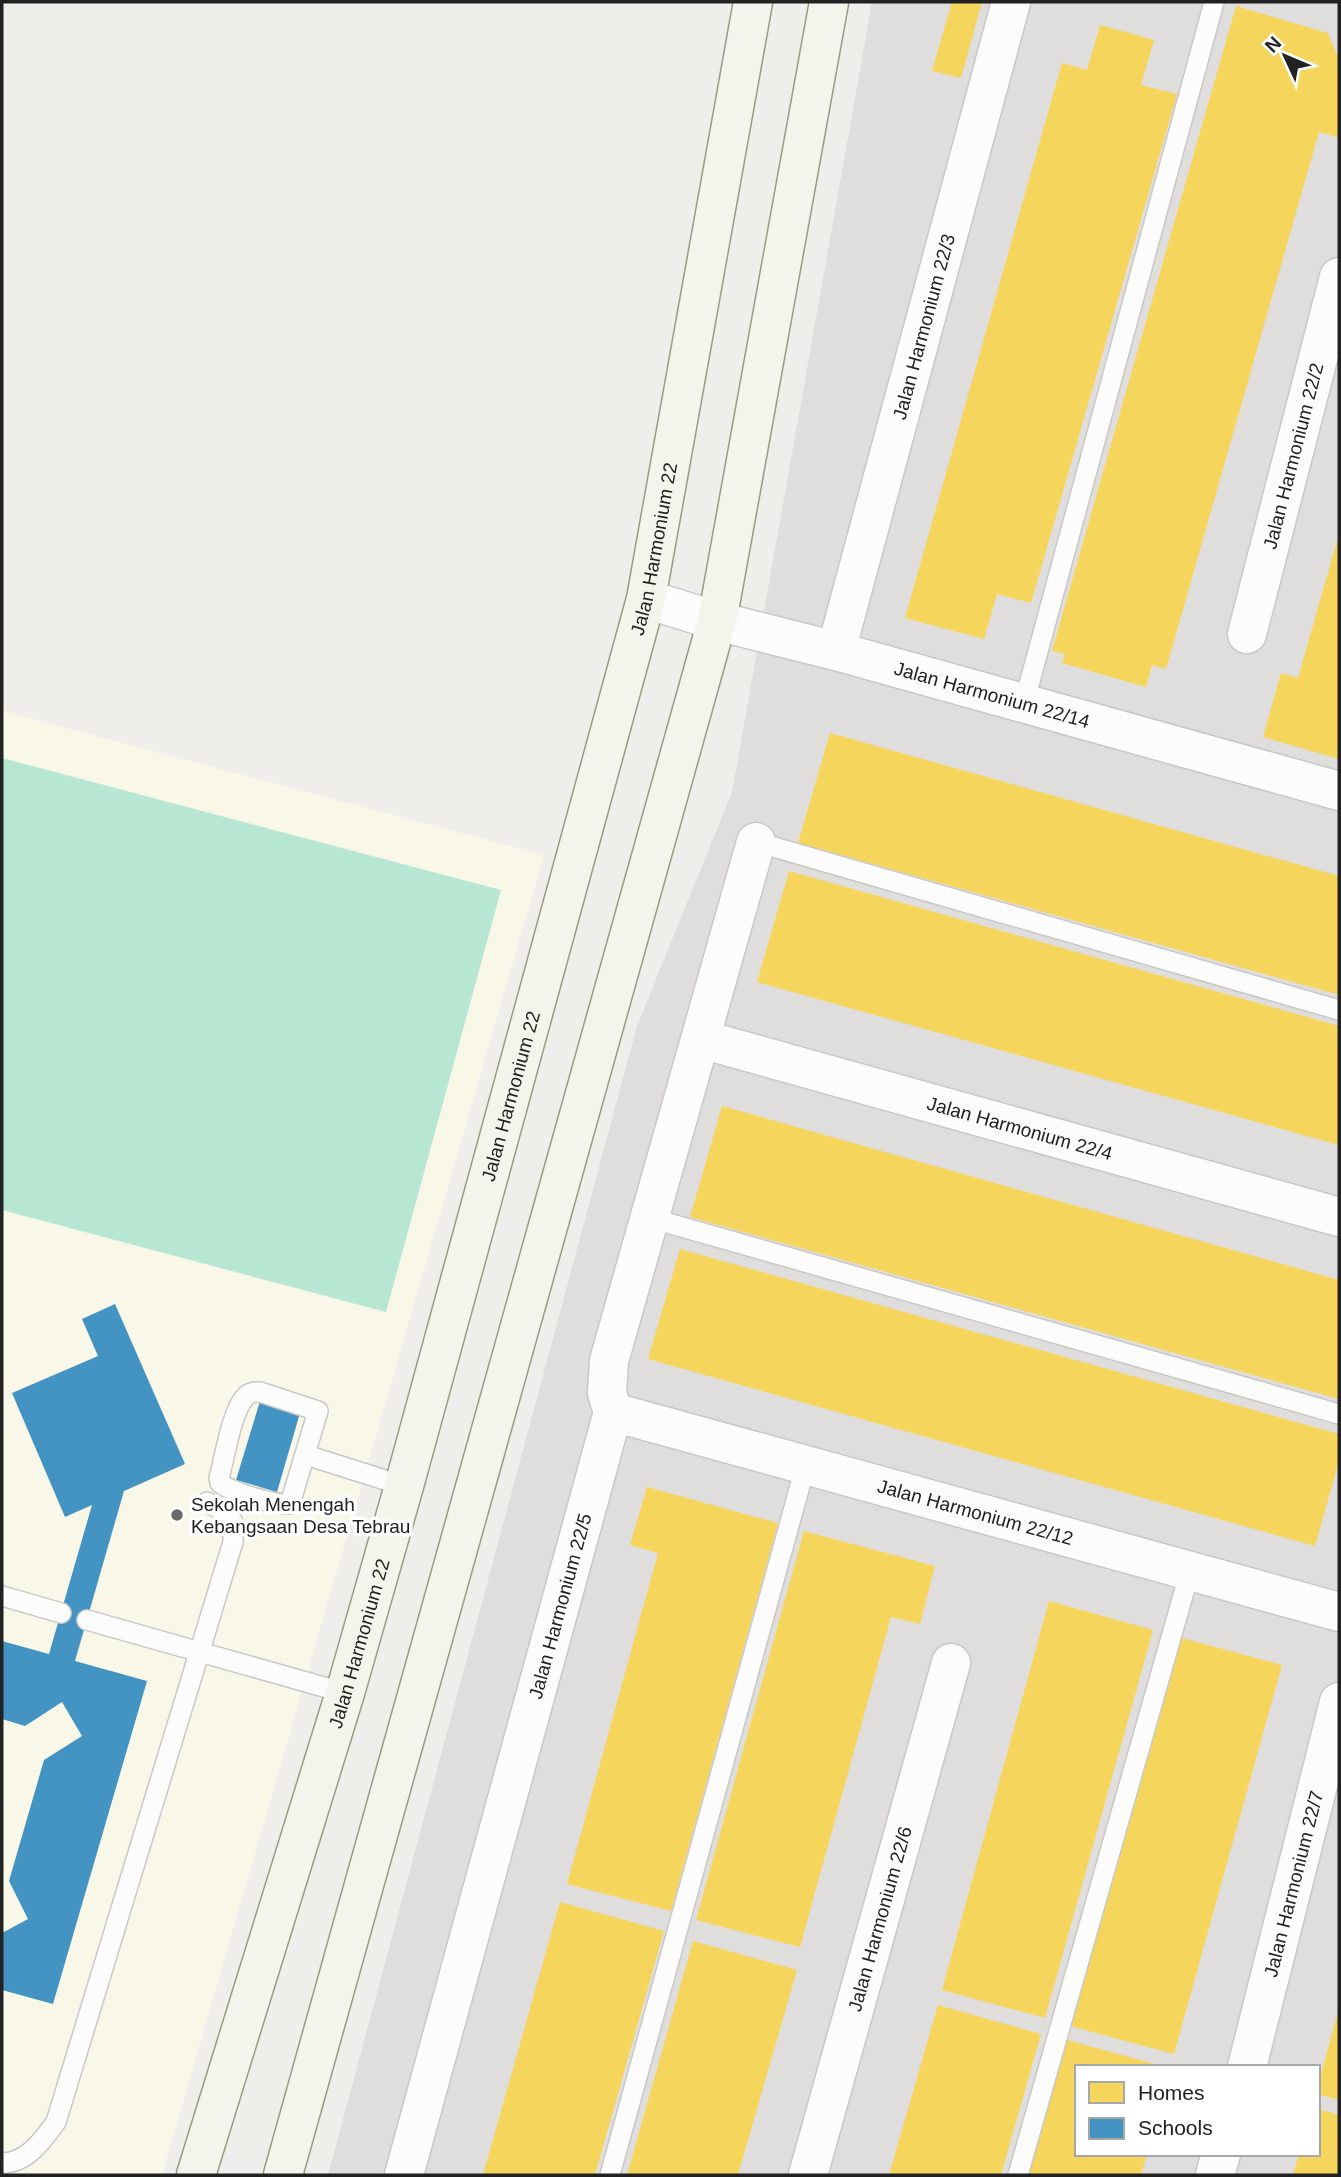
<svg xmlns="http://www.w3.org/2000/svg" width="1341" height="2177" font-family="Arial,sans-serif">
  <rect width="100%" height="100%" fill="#f0eeeb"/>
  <!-- residential -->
  <path fill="#dfdedc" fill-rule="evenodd" d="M872 2H1339V2175H328L637 1026 732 792ZM1077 2067H1318V2154H1077Z"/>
  <!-- education -->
  <path fill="#f8f7e8" d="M2 711 544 855 162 2175H2Z"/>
  <!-- pitch -->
  <path fill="#b7e6d2" d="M2 758 501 890 386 1312 2 1210Z"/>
  <!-- homes -->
  <g fill="#f6d55c">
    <path d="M952 2H982L961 78 932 71Z"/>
    <path d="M1236 6 1328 33 1339 60V129L1337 137 1319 132 1166 669 1152 665 1146 687 1062 663 1065 654 1052 651Z"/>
    <path d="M1100 25 1154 40 1141 85 1177 94 1031 603 997 594 984 639 905 618 1062 63 1087 70Z"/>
    <path d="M1339 534V759L1263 737 1281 673 1298 678Z"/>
    <path d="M830 733 1339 876V995L798 843Z"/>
    <path d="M789 871 1339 1026V1145L757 982Z"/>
    <path d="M722 1106 1339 1280V1399L690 1217Z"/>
    <path d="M680 1249 1339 1434V1461L1315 1546 648 1359Z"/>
    <path d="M647 1487 778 1523 671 1911 567 1884 658 1553 630 1545Z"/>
    <path d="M804 1531 935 1566 920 1624 891 1617 800 1947 696 1920Z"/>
    <path d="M1049 1601 1153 1630 1045 2018 942 1990Z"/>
    <path d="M1178 1637 1282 1665 1174 2054 1070 2026Z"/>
    <path d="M560 1902 664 1931 595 2175H483Z"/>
    <path d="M693 1941 797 1970 738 2175H627Z"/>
    <path d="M938 2005 1041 2034 1001 2175H889Z"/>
    <path d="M1338 2012H1339V2100L1318 2094V2085Z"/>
    <path d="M1067 2040 1162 2066 1077 2067V2154H1147L1141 2175H1029Z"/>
    <path d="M1318 2109 1339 2115V2175H1293L1299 2154H1318Z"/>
  </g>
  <!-- schools -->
  <g fill="#4393c3">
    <path d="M115 1304 185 1464 124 1491 75 1661 147 1681 53 2004 2 1990V1933L28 1919 9 1881 44 1760 82 1736 62 1702 25 1726 2 1719V1641L49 1654 92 1505 65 1517 12 1393 98 1356 82 1319Z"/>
    <path d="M260 1401 300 1413 277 1492 236 1480Z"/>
  </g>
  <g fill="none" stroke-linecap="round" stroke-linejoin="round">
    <defs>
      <g id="lane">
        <path d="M1024 703 1214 2"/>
        <path d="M756 842 1339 1010"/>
        <path d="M650 1218 1339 1414"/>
        <path d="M260 1392 318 1411 290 1504C274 1505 233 1493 220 1483L219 1478C225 1457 231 1413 245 1397 249 1392 254 1392 260 1392Z"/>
        <path d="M306 1455 404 1486"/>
        <path d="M2 1596 61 1613"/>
        <path d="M87 1620 345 1693"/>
        <path d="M2 2163C27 2163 42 2141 56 2122L233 1542V1522L225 1512 207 1502"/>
        <path d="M610 2175 806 1464"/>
        <path d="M1018 2175 1190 1571"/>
      </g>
      <g id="street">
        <path id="s1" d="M646 599 717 621 836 651 1339 791"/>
        <path id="s2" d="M1247 634 1339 277"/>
        <path id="s3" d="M836 651 1011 2"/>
        <path id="s4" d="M701 1039 1339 1217"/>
        <path id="s5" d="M613 1412 1339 1612"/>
        <path id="s6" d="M1247 2067 1339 1702"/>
        <path id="s7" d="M404 2175 613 1412 607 1393 609 1361 756 842"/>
        <path id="s8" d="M808 2175 951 1663"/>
        <path d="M1215 2175 1221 2154"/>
      </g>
      <g id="secondary">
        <path id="s9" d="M196 2175 345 1693 404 1486 646 599 753 2"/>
        <path d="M283 2175 717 621 829 2"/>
      </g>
    </defs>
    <!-- lane casing -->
    <use href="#lane" stroke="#c9c8c7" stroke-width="22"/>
    <!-- street casing -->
    <use href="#street" stroke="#c9c8c7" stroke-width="41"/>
    <!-- secondary casing -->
    <use href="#secondary" stroke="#999a82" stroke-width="41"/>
    <!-- lane -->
    <use href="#lane" stroke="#fdfcfc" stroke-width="19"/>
    <!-- street -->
    <use href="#street" stroke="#fdfcfc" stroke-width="38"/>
    <!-- secondary -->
    <use href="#secondary" stroke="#f4f4ed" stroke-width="38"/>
  </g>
  <!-- markers -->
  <circle fill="#6a6968" stroke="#fff" stroke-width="2.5" cx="177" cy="1515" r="7"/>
  <g text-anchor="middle" stroke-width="7" stroke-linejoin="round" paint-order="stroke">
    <!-- street labels -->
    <g font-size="19" fill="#222" stroke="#fff">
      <text dy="7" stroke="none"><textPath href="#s3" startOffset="336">Jalan Harmonium 22/3</textPath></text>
      <text dy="7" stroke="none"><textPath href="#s2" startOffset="184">Jalan Harmonium 22/2</textPath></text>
      <text dy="7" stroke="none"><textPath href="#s9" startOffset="1690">Jalan Harmonium 22</textPath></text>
      <text dy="7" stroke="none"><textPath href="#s1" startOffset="359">Jalan Harmonium 22/14</textPath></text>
      <text dy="7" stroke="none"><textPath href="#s9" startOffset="1124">Jalan Harmonium 22</textPath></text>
      <text dy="7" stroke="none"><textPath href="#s4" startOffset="331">Jalan Harmonium 22/4</textPath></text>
      <text dy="7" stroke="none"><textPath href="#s5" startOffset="376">Jalan Harmonium 22/12</textPath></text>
      <text dy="7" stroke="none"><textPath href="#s7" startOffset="590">Jalan Harmonium 22/5</textPath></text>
      <text dy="7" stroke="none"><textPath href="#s9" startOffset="556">Jalan Harmonium 22</textPath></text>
      <text dy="7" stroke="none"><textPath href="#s6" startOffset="189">Jalan Harmonium 22/7</textPath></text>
      <text dy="7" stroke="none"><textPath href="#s8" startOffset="266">Jalan Harmonium 22/6</textPath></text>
    </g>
    <!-- poi labels -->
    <g font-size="19" fill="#222" stroke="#fff" text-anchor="start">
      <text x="191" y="1511">Sekolah Menengah<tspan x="191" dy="22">Kebangsaan Desa Tebrau</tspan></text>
    </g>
  </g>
  <!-- border -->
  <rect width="1341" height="2177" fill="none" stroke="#222222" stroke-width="7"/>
  <!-- legend -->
  <rect x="1075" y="2065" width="245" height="91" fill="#ffffff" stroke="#a7a7a7" stroke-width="2"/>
  <rect x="1089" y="2082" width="35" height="21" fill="#f6d55c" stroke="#a7a7a7" stroke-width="2"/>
  <text x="1138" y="2100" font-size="21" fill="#222222">Homes</text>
  <rect x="1089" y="2118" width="35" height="21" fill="#4393c3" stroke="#a7a7a7" stroke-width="2"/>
  <text x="1138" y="2135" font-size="21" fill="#222222">Schools</text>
  <!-- north arrow -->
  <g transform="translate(1285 56) rotate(314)" stroke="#ffffff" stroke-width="5" paint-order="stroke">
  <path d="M0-5L12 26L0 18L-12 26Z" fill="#222222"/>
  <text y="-10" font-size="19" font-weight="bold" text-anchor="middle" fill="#222222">N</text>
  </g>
</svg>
